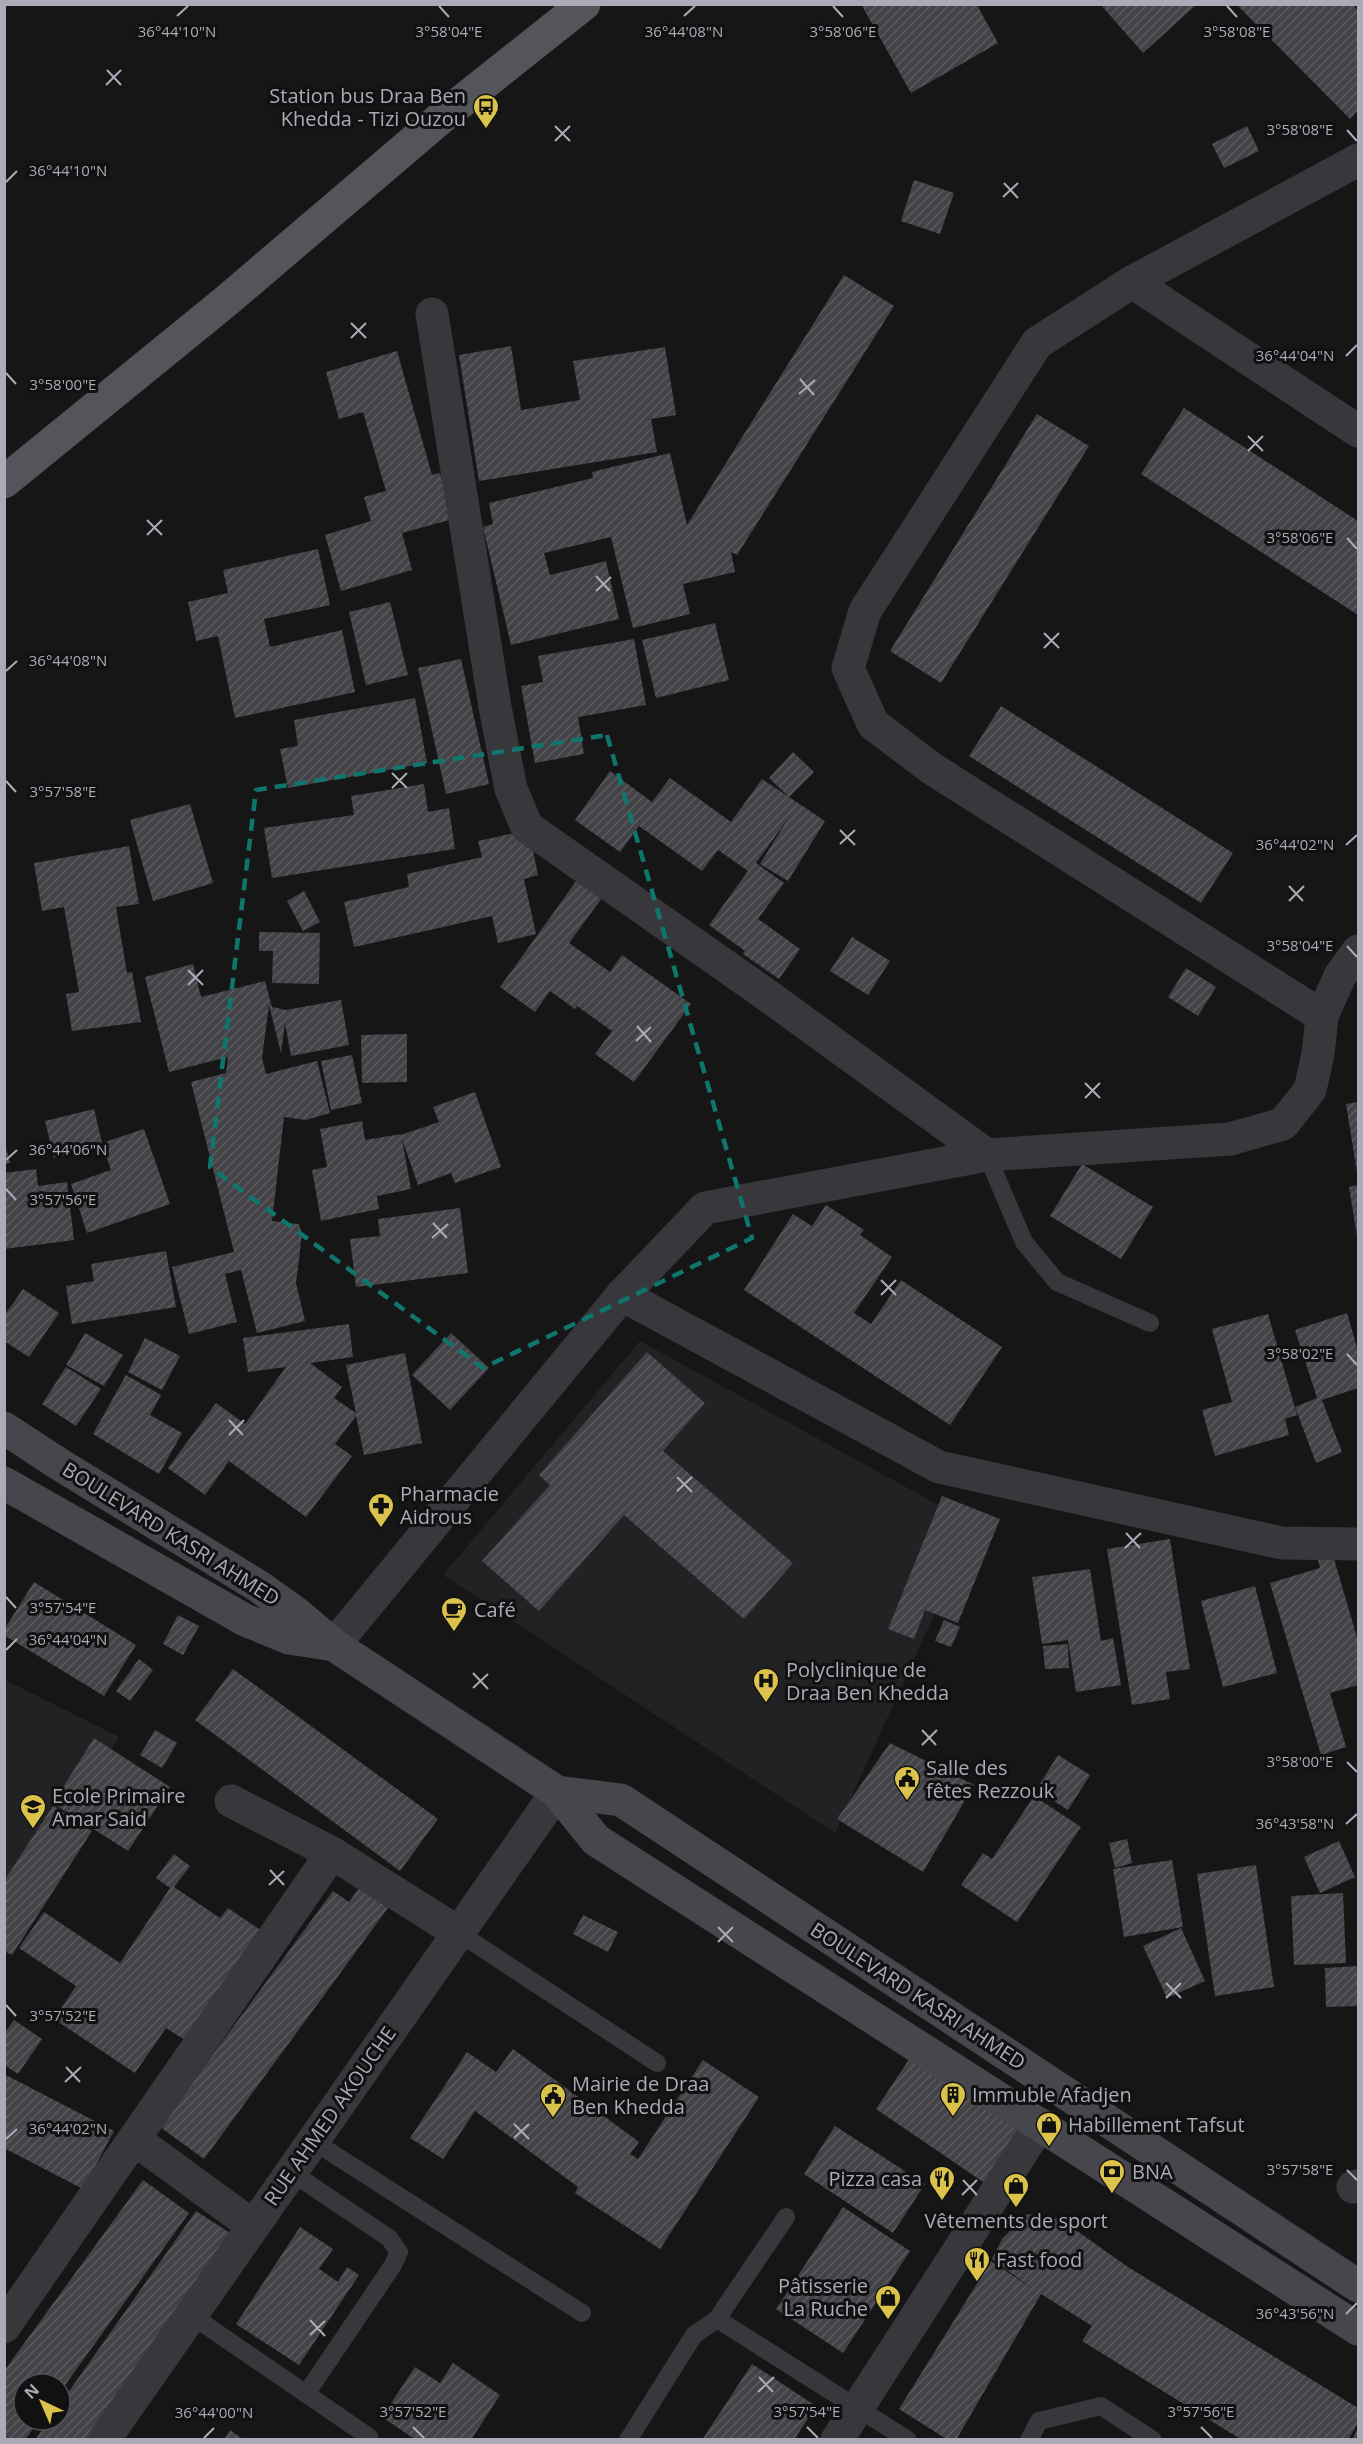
<svg xmlns="http://www.w3.org/2000/svg" width="1363" height="2444" font-family="'Open Sans',sans-serif">
  <defs>
    <pattern id="building-hatch" width="6" height="6" patternUnits="userSpaceOnUse" patternTransform="scale(1.5)"><rect width="6" height="6" fill="#434347"/><path d="M-1 1l2-2M0 6l6-6M5 7l2-2" fill="none" stroke="#5b5b5f"/></pattern>
  </defs>
  <rect width="100%" height="100%" fill="#161617"/>
  <!-- built -->
  <g fill="#222224">
    <path d="M640 1341 975 1525 835 1833 443 1575Z"/>
    <path d="M5 1680 119 1737 5 1922Z"/>
  </g>
  <!-- building -->
  <g fill="url(#building-hatch)">
    <path d="M861 4H982L978 7 998 43 911 93Z"/>
    <path d="M1100 4H1197L1143 53Z"/>
    <path d="M1239 4H1353L1358 11V110L1350 119 1238 6Z"/>
    <path d="M1247 126 1259 151 1224 168 1212 144Z"/>
    <path d="M914 180 954 193 940 234 901 221Z"/>
    <path d="M844 275 894 306 737 555 731 552 735 572 683 584 690 614 633 628 611 537 544 553 550 575 606 561 619 619 511 645 483 527 493 524 489 503 593 478 592 472 670 453 687 525Z"/>
    <path d="M511 346 521 410 580 400 573 361 665 347 676 415 651 419 657 452 479 481 459 355Z"/>
    <path d="M397 351 432 475 440 473 453 519 402 533 412 570 341 591 325 535 371 521 364 497 386 491 363 412 339 419 326 372Z"/>
    <path d="M1184 408 1358 521V615L1141 474Z"/>
    <path d="M1037 414 1089 446 941 683 890 651Z"/>
    <path d="M318 549 330 605 264 619 270 647 342 630 355 692 235 718 218 636 196 641 188 602 228 593 223 570Z"/>
    <path d="M390 602 408 675 366 685 349 612Z"/>
    <path d="M715 623 729 680 656 698 642 640Z"/>
    <path d="M634 639 646 705 578 717 584 754 535 763 521 686 543 682 538 656Z"/>
    <path d="M461 659 489 784 446 794 418 668Z"/>
    <path d="M415 698 427 763 288 788 280 749 298 746 294 720Z"/>
    <path d="M1001 706 1233 853 1201 903 969 756Z"/>
    <path d="M793 752 814 772 789 797 769 778Z"/>
    <path d="M610 771 652 802 670 778 731 822 762 779 825 821 788 881 760 864 789 817 756 863 784 883 758 919 800 949 779 979 743 954 745 951 709 925 748 871 718 850 702 871 639 826 620 852 575 820Z"/>
    <path d="M424 784 428 812 449 808 455 849 272 878 264 828 354 815 351 796Z"/>
    <path d="M190 804 213 883 153 901 130 820Z"/>
    <path d="M529 830 538 875 524 879 536 934 498 943 492 916 354 947 344 902 409 887 407 874 482 857 478 841Z"/>
    <path d="M129 846 139 904 116 907 127 973 132 972 141 1022 72 1031 66 994 79 992 64 907 42 911 34 863Z"/>
    <path d="M577 880 602 898 569 943 610 972 622 955 691 1004 634 1082 595 1054 612 1031 577 1006 575 1009 550 991 535 1012 500 987Z"/>
    <path d="M304 891 320 922 303 931 287 901Z"/>
    <path d="M259 932 320 933 319 984 272 983 273 951H259Z"/>
    <path d="M852 937 890 961 868 995 830 971Z"/>
    <path d="M193 964 201 997 265 981 272 1007 286 1010 341 1000 349 1045 291 1056 285 1023 281 1053 269 1005 262 1058 266 1074 317 1061 330 1113 306 1120 284 1117 272 1221 299 1224 302 1234 296 1283 305 1321 257 1333 241 1270 225 1274 237 1322 189 1334 172 1267 234 1252 191 1082 226 1073 228 1057 169 1072 145 977Z"/>
    <path d="M1186 968 1216 987 1198 1016 1168 997Z"/>
    <path d="M407 1034V1082L362 1083 361 1035Z"/>
    <path d="M352 1055 362 1103 331 1110 321 1061Z"/>
    <path d="M475 1092 501 1167 455 1183 451 1173 418 1185 402 1139 411 1189 377 1196 379 1209 321 1221 312 1170 327 1167 320 1129 362 1121 365 1140 401 1134V1135L439 1122 433 1107Z"/>
    <path d="M1358 1102V1173H1357L1346 1104Z"/>
    <path d="M94 1109 102 1143 144 1129 170 1204 87 1233 71 1184 111 1170 103 1147 54 1158 45 1121Z"/>
    <path d="M4 1140 10 1163 4 1164Z"/>
    <path d="M1082 1164 1153 1207 1121 1259 1050 1216Z"/>
    <path d="M36 1169 38 1186 67 1182 74 1240 4 1249V1173Z"/>
    <path d="M1358 1185V1237H1357L1349 1187Z"/>
    <path d="M826 1205 864 1230 860 1235 892 1257 854 1313 871 1324 901 1280 1002 1347 950 1425 744 1290 793 1214 812 1226Z"/>
    <path d="M460 1208 468 1273 356 1287 350 1239 380 1236 378 1219Z"/>
    <path d="M166 1251 176 1307 72 1324 66 1286 94 1281 91 1264Z"/>
    <path d="M23 1289 59 1313 29 1357 4 1341V1316Z"/>
    <path d="M1347 1313 1358 1351V1388L1322 1400 1342 1452 1316 1463 1295 1407 1317 1398 1295 1330Z"/>
    <path d="M1268 1314 1297 1415 1285 1419 1289 1435 1215 1456 1202 1410 1232 1402 1212 1329Z"/>
    <path d="M349 1324 353 1357 310 1363 342 1387 334 1398 356 1413 346 1365 405 1353 422 1443 364 1455 356 1416 335 1444 352 1456 306 1517 229 1461 205 1495 168 1468 216 1403 245 1424 286 1367 248 1372 243 1338Z"/>
    <path d="M85 1333 123 1355 104 1386 66 1365Z"/>
    <path d="M451 1333 489 1368 450 1410 412 1375Z"/>
    <path d="M145 1338 180 1356 162 1390 128 1372Z"/>
    <path d="M647 1352 705 1403 663 1451 793 1563 744 1619 624 1515 539 1611 482 1561 550 1485 539 1475Z"/>
    <path d="M66 1367 101 1389 76 1426 42 1404Z"/>
    <path d="M126 1375 161 1395 150 1415 182 1433 159 1474 93 1434Z"/>
    <path d="M942 1496 1000 1519 958 1623 925 1610 914 1639 888 1629Z"/>
    <path d="M1170 1539 1190 1669 1166 1672 1170 1699 1132 1705 1107 1549Z"/>
    <path d="M1330 1545 1358 1641V1685L1330 1693 1346 1747 1321 1755 1270 1583 1320 1568 1315 1549Z"/>
    <path d="M1090 1569 1101 1641 1113 1638 1121 1685 1076 1692 1068 1640 1042 1644 1032 1577Z"/>
    <path d="M34 1582 136 1645 104 1696 4 1635V1630Z"/>
    <path d="M1255 1586 1277 1673 1223 1687 1201 1601Z"/>
    <path d="M178 1615 199 1626 183 1655 163 1644Z"/>
    <path d="M944 1620 960 1627 951 1647 935 1641Z"/>
    <path d="M1068 1644 1069 1668 1045 1669 1043 1646Z"/>
    <path d="M139 1659 153 1670 130 1701 116 1691Z"/>
    <path d="M233 1669 438 1819 400 1871 195 1720Z"/>
    <path d="M155 1730 177 1743 162 1768 140 1755Z"/>
    <path d="M94 1738 170 1787 128 1851 53 1803Z"/>
    <path d="M890 1743 974 1785 923 1872 837 1819Z"/>
    <path d="M1058 1755 1090 1775 1068 1810 1036 1790Z"/>
    <path d="M1034 1796 1081 1827 1017 1922 961 1885 983 1853 992 1859Z"/>
    <path d="M53 1806 92 1831 12 1955 4 1951V1881Z"/>
    <path d="M1127 1839 1132 1863 1115 1868 1109 1843Z"/>
    <path d="M1339 1841 1355 1877 1320 1893 1304 1857Z"/>
    <path d="M174 1854 190 1866 174 1887 220 1918 228 1908 265 1933 191 2044 166 2028 135 2073 54 2019 76 1986 19 1948 44 1912 120 1963 170 1888 156 1878Z"/>
    <path d="M1172 1860 1183 1927 1124 1937 1113 1869Z"/>
    <path d="M1256 1865 1274 1987 1215 1996 1197 1874Z"/>
    <path d="M360 1887 388 1908 204 2159 153 2122 189 2087 333 1891 349 1902Z"/>
    <path d="M1343 1893 1346 1963 1294 1965 1291 1896Z"/>
    <path d="M583 1915 618 1932 608 1952 573 1934Z"/>
    <path d="M1181 1928 1205 1981 1167 1998 1143 1946Z"/>
    <path d="M1358 1966V2006L1326 2007 1325 1968Z"/>
    <path d="M14 2020 42 2039 18 2074 4 2065V2034Z"/>
    <path d="M513 2049 639 2142 630 2154 638 2159 703 2060 759 2097 660 2249 575 2193 578 2187 475 2111 443 2159 410 2138 467 2052 496 2072Z"/>
    <path d="M916 2049 1030 2126 989 2186 876 2109Z"/>
    <path d="M4 2074 114 2131 83 2189 4 2148Z"/>
    <path d="M835 2126 925 2184 893 2233 804 2174Z"/>
    <path d="M143 2180 189 2213 60 2392V2384H24V2420H39L25 2440H4V2371Z"/>
    <path d="M843 2207 910 2251 843 2353 776 2309Z"/>
    <path d="M196 2211 230 2233 86 2440H35L49 2420H60V2404Z"/>
    <path d="M1027 2214 1060 2219 1128 2267 1358 2408V2423L1348 2440H1242L1082 2341 1092 2326 1041 2294 956 2440H948L899 2409 991 2261 1033 2289 992 2259 1002 2239Z"/>
    <path d="M300 2227 333 2249 319 2269 338 2282 347 2267 359 2275 299 2365 236 2324Z"/>
    <path d="M453 2363 500 2395 471 2440H416L382 2417 415 2367 440 2383Z"/>
    <path d="M752 2364 816 2406 794 2440H702Z"/>
    <path d="M1358 2428V2440H1352Z"/>
    <path d="M230 2430 244 2440H224Z"/>
  </g>
  <g fill="none" stroke-linecap="round" stroke-linejoin="round">
    <!-- service -->
    <g stroke="#37373c" stroke-width="18">
      <path d="M987 1155 1024 1242 1057 1282 1150 1323"/>
      <path d="M459 1933 657 2063"/>
      <path d="M313 2141 582 2313"/>
      <path d="M291 2172 389 2238 399 2252 393 2265 306 2394"/>
      <path d="M191 2315 369 2437"/>
      <path d="M717 2319 786 2217"/>
      <path d="M628 2440 694 2335 717 2319 908 2440"/>
      <path d="M1029 2440 1039 2421 1101 2406 1153 2440"/>
    </g>
    <!-- minor -->
    <g stroke="#37373c" stroke-width="33">
      <path d="M1132 282 1358 160"/>
      <path d="M432 314 495 707 511 789 527 827 764 993 987 1155"/>
      <path d="M1322 1016 931 768 873 724 848 668 865 611 1037 343 1132 282 1358 431"/>
      <path d="M622 1295 939 1467 1282 1543 1358 1544"/>
      <path d="M334 1645 622 1295 705 1208 987 1155 1230 1139 1283 1124 1310 1090 1318 1054 1322 1016 1340 976 1358 951"/>
      <path d="M231 1801 332 1853 459 1933"/>
      <path d="M134 2139 253 2226"/>
      <path d="M1353 2187 1358 2186"/>
      <path d="M4 2327 332 1853"/>
      <path d="M104 2440 557 1792"/>
      <path d="M837 2440 1040 2124"/>
    </g>
    <!-- secondary -->
    <g stroke="#46464c" stroke-width="33">
      <path d="M4 1428 59 1464 258 1586 296 1613 334 1645 557 1792 596 1840 1358 2329"/>
      <path d="M4 1483 245 1620 289 1638 334 1645"/>
      <path d="M557 1792 621 1800 1358 2286"/>
    </g>
    <!-- primary -->
    <path stroke="#54545b" stroke-width="33" d="M4 482 225 302 442 117 584 4"/>
  </g>
  <!-- marked area -->
  <path fill="none" stroke="#0f766e" stroke-width="4.5" stroke-dasharray="12 8" stroke-linejoin="round" d="M607 735 752 1238 483 1368 210 1167 256 790Z"/>
  <!-- ticks -->
  <path fill="none" stroke="#aaabb6" stroke-width="2" d="M439 6 449 17M833 6 843 17M1227 6 1237 17M177 16 188 6M684 16 695 6M107 70 121 85M106 85 121 70M555 126 570 141M1347 130 1357 141M555 141 570 126M6 182 17 171M1004 183 1018 198M1003 197 1018 183M351 323 366 338M351 338 366 323M1346 356 1357 345M6 373 16 384M800 379 814 395M799 394 815 380M1248 436 1263 451M1248 451 1263 436M147 520 162 535M147 535 162 520M1347 538 1357 549M596 576 610 591M596 591 611 577M1044 633 1059 648M1044 648 1059 633M6 671 17 661M392 773 407 788M6 781 16 792M392 788 407 773M840 830 855 845M840 844 855 830M1346 845 1357 835M1289 886 1303 901M1289 901 1304 886M1347 946 1357 957M188 970 203 985M188 985 203 970M637 1026 651 1042M636 1041 651 1027M1085 1083 1100 1098M1085 1098 1100 1083M6 1160 17 1150M6 1189 16 1200M433 1223 447 1238M432 1238 448 1224M881 1280 896 1295M881 1295 896 1280M1347 1354 1357 1365M229 1420 243 1435M229 1435 244 1420M677 1477 692 1492M677 1491 692 1477M1126 1533 1140 1548M1125 1548 1141 1533M6 1597 16 1608M6 1650 17 1639M473 1673 488 1689M473 1688 488 1674M922 1730 936 1745M922 1745 937 1730M1347 1762 1357 1772M1346 1824 1357 1814M270 1870 284 1885M269 1885 284 1871M718 1927 733 1942M718 1942 733 1927M1166 1983 1181 1998M1166 1998 1181 1983M6 2005 16 2016M66 2067 80 2082M65 2082 81 2067M514 2124 529 2139M514 2138 529 2124M6 2139 17 2129M1347 2170 1357 2180M963 2180 977 2195M962 2195 977 2180M1346 2314 1357 2303M310 2320 325 2336M310 2335 325 2321M759 2377 773 2392M758 2392 774 2377M413 2427 424 2438M807 2427 818 2438M1201 2427 1212 2438M204 2438 214 2428"/>
  <!-- icons -->
  <defs>
    <symbol id="bus-pin" viewBox="-11 -11 22 30"><path d="M0 17L-7.5 6A9.5 9.5 0 1 1 7.5 6Z" fill="#dbc24a" stroke="#111112"/><path d="M-5-6H5V4H4V6H2V4H-2V6H-4V4H-5ZM-3.5-4V0h7V-4ZM-3.5 1.2v1.5H-2V1.2ZM2 1.2v1.5H3.5V1.2Z" fill="#111"/></symbol>
    <symbol id="pharmacy-pin" viewBox="-11 -11 22 30"><path d="M0 17L-7.5 6A9.5 9.5 0 1 1 7.5 6Z" fill="#dbc24a" stroke="#111112"/><path d="M-2-6h4v4h4v4h-4v4h-4v-4h-4v-4h4Z" fill="#111"/></symbol>
    <symbol id="cafe-pin" viewBox="-11 -11 22 30"><path d="M0 17L-7.5 6A9.5 9.5 0 1 1 7.5 6Z" fill="#dbc24a" stroke="#111112"/><path d="M-5.5-4.5H6V0H3Q3 3.5 0 3.5H-2.5Q-5.5 3.5-5.5 0ZM3-3.2v2h1.7v-2ZM-6 4.5H4V6H-6Z" fill="#111"/></symbol>
    <symbol id="hospital-pin" viewBox="-11 -11 22 30"><path d="M0 17L-7.5 6A9.5 9.5 0 1 1 7.5 6Z" fill="#dbc24a" stroke="#111112"/><path d="M-5-5h3v3.5h4V-5h3V5h-3V1.5h-4V5h-3Z" fill="#111"/></symbol>
    <symbol id="civic-pin" viewBox="-11 -11 22 30"><path d="M0 17L-7.5 6A9.5 9.5 0 1 1 7.5 6Z" fill="#dbc24a" stroke="#111112"/><path d="M-.6-6.5H3V-4.5H.6V-3L4-1V1h2V6H-6V1h2V-1L-.6-3ZM-1.2 2.5V6h2.4V2.5Z" fill="#111"/></symbol>
    <symbol id="school-pin" viewBox="-11 -11 22 30"><path d="M0 17L-7.5 6A9.5 9.5 0 1 1 7.5 6Z" fill="#dbc24a" stroke="#111112"/><path d="M0-5L7-2L0 1L-7-2ZM-4 1L0 2.5L4 1V4Q0 6-4 4Z" fill="#111"/></symbol>
    <symbol id="building-pin" viewBox="-11 -11 22 30"><path d="M0 17L-7.5 6A9.5 9.5 0 1 1 7.5 6Z" fill="#dbc24a" stroke="#111112"/><path d="M-4-6H4V6H1V3H-1V6H-4ZM-2.5-4.3h1.7v1.8h-1.7ZM.8-4.3h1.7v1.8H.8ZM-2.5-1h1.7V.8h-1.7ZM.8-1h1.7V.8H.8Z" fill="#111"/></symbol>
    <symbol id="shop-pin" viewBox="-11 -11 22 30"><path d="M0 17L-7.5 6A9.5 9.5 0 1 1 7.5 6Z" fill="#dbc24a" stroke="#111112"/><path d="M-5-2.5h2.3a2.7 3.5 0 0 1 5.4 0H5L5.5 6h-11ZM-1.5-2.5h3a1.5 2.3 0 0 0-3 0Z" fill="#111"/></symbol>
    <symbol id="bank-pin" viewBox="-11 -11 22 30"><path d="M0 17L-7.5 6A9.5 9.5 0 1 1 7.5 6Z" fill="#dbc24a" stroke="#111112"/><path d="M-6-4H6V4H-6ZM0-2.3a2.3 2.3 0 1 0 0 4.6a2.3 2.3 0 1 0 0-4.6Z" fill="#111"/></symbol>
    <symbol id="restaurant-pin" viewBox="-11 -11 22 30"><path d="M0 17L-7.5 6A9.5 9.5 0 1 1 7.5 6Z" fill="#dbc24a" stroke="#111112"/><path d="M-5-6h1v4h1v-4h1v4h1v-4h1v5L-1.5 .5V6h-2V.5L-5-1ZM5-6V6H3V1.5H1.5Q1.5-4 5-6Z" fill="#111"/></symbol>
  </defs>
  <g fill-rule="evenodd">
    <use href="#bus-pin" x="471" y="92" width="30" height="40"/>
    <use href="#pharmacy-pin" x="366" y="1491" width="30" height="40"/>
    <use href="#cafe-pin" x="439" y="1595" width="30" height="40"/>
    <use href="#hospital-pin" x="751" y="1666" width="30" height="40"/>
    <use href="#civic-pin" x="892" y="1764" width="30" height="40"/>
    <use href="#school-pin" x="18" y="1792" width="30" height="40"/>
    <use href="#building-pin" x="938" y="2080" width="30" height="40"/>
    <use href="#civic-pin" x="538" y="2081" width="30" height="40"/>
    <use href="#shop-pin" x="1034" y="2110" width="30" height="40"/>
    <use href="#bank-pin" x="1097" y="2157" width="30" height="40"/>
    <use href="#restaurant-pin" x="927" y="2164" width="30" height="40"/>
    <use href="#shop-pin" x="1001" y="2171" width="30" height="40"/>
    <use href="#restaurant-pin" x="962" y="2245" width="30" height="40"/>
    <use href="#shop-pin" x="873" y="2283" width="30" height="40"/>
  </g>
  <g text-anchor="middle" stroke-width="6" stroke-linejoin="round" paint-order="stroke">
    <!-- poi labels -->
    <g font-size="20" fill="#aaabb6" stroke="#111112" text-anchor="start">
      <text x="466" y="103" text-anchor="end">Station bus Draa Ben<tspan x="466" dy="23">Khedda - Tizi Ouzou</tspan></text>
      <text x="400" y="1501">Pharmacie<tspan x="400" dy="23">Aidrous</tspan></text>
      <text x="474" y="1617">Café</text>
      <text x="786" y="1677">Polyclinique de<tspan x="786" dy="23">Draa Ben Khedda</tspan></text>
      <text x="926" y="1775">Salle des<tspan x="926" dy="23">fêtes Rezzouk</tspan></text>
      <text x="52" y="1803">Ecole Primaire<tspan x="52" dy="23">Amar Said</tspan></text>
      <text x="572" y="2091">Mairie de Draa<tspan x="572" dy="23">Ben Khedda</tspan></text>
      <text x="972" y="2102">Immuble Afadjen</text>
      <text x="1068" y="2132">Habillement Tafsut</text>
      <text x="1132" y="2179">BNA</text>
      <text x="922" y="2186" text-anchor="end">Pizza casa</text>
      <text x="1016" y="2228" text-anchor="middle">Vêtements de sport</text>
      <text x="996" y="2267">Fast food</text>
      <text x="868" y="2293" text-anchor="end">Pâtisserie<tspan x="868" dy="23">La Ruche</tspan></text>
    </g>
    <!-- street labels -->
    <g font-size="20" fill="#aaabb6" stroke="#111112">
      <text transform="translate(171 1534) rotate(32)" y="7">BOULEVARD KASRI AHMED</text>
      <text transform="translate(918 1996) rotate(33)" y="7">BOULEVARD KASRI AHMED</text>
      <text transform="translate(330 2116) rotate(-55)" y="7">RUE AHMED AKOUCHE</text>
    </g>
  </g>
  <g font-size="15" text-anchor="middle" fill="#aaabb6" stroke="#111112" stroke-width="6" stroke-linejoin="round" paint-order="stroke">
    <text x="177" y="37">36°44'10"N</text>
    <text x="684" y="37">36°44'08"N</text>
    <text x="1237" y="37">3°58'08"E</text>
    <text x="449" y="37">3°58'04"E</text>
    <text x="843" y="37">3°58'06"E</text>
    <text x="1300" y="135">3°58'08"E</text>
    <text x="68" y="176">36°44'10"N</text>
    <text x="1295" y="361">36°44'04"N</text>
    <text x="63" y="390">3°58'00"E</text>
    <text x="1300" y="543">3°58'06"E</text>
    <text x="68" y="666">36°44'08"N</text>
    <text x="63" y="797">3°57'58"E</text>
    <text x="1295" y="850">36°44'02"N</text>
    <text x="1300" y="951">3°58'04"E</text>
    <text x="68" y="1155">36°44'06"N</text>
    <text x="63" y="1205">3°57'56"E</text>
    <text x="1300" y="1359">3°58'02"E</text>
    <text x="63" y="1613">3°57'54"E</text>
    <text x="68" y="1645">36°44'04"N</text>
    <text x="1300" y="1767">3°58'00"E</text>
    <text x="1295" y="1829">36°43'58"N</text>
    <text x="63" y="2021">3°57'52"E</text>
    <text x="68" y="2134">36°44'02"N</text>
    <text x="1300" y="2175">3°57'58"E</text>
    <text x="1295" y="2319">36°43'56"N</text>
    <text x="413" y="2417">3°57'52"E</text>
    <text x="807" y="2417">3°57'54"E</text>
    <text x="1201" y="2417">3°57'56"E</text>
    <text x="214" y="2418">36°44'00"N</text>
  </g>
  <!-- border -->
  <rect width="1363" height="2444" fill="none" stroke="#aaabb6" stroke-width="12"/>
  <!-- north arrow -->
  <g transform="translate(42 2402) rotate(316)"><circle r="28" fill="#111112" stroke="#4e4f54" stroke-width="1.5"/>
  <path d="M0-4.5L10 22L0 15L-10 22Z" fill="#dbc24a"/>
  <text y="-9" font-size="16" font-weight="bold" text-anchor="middle" fill="#aaabb6">N</text>
  </g>
</svg>
